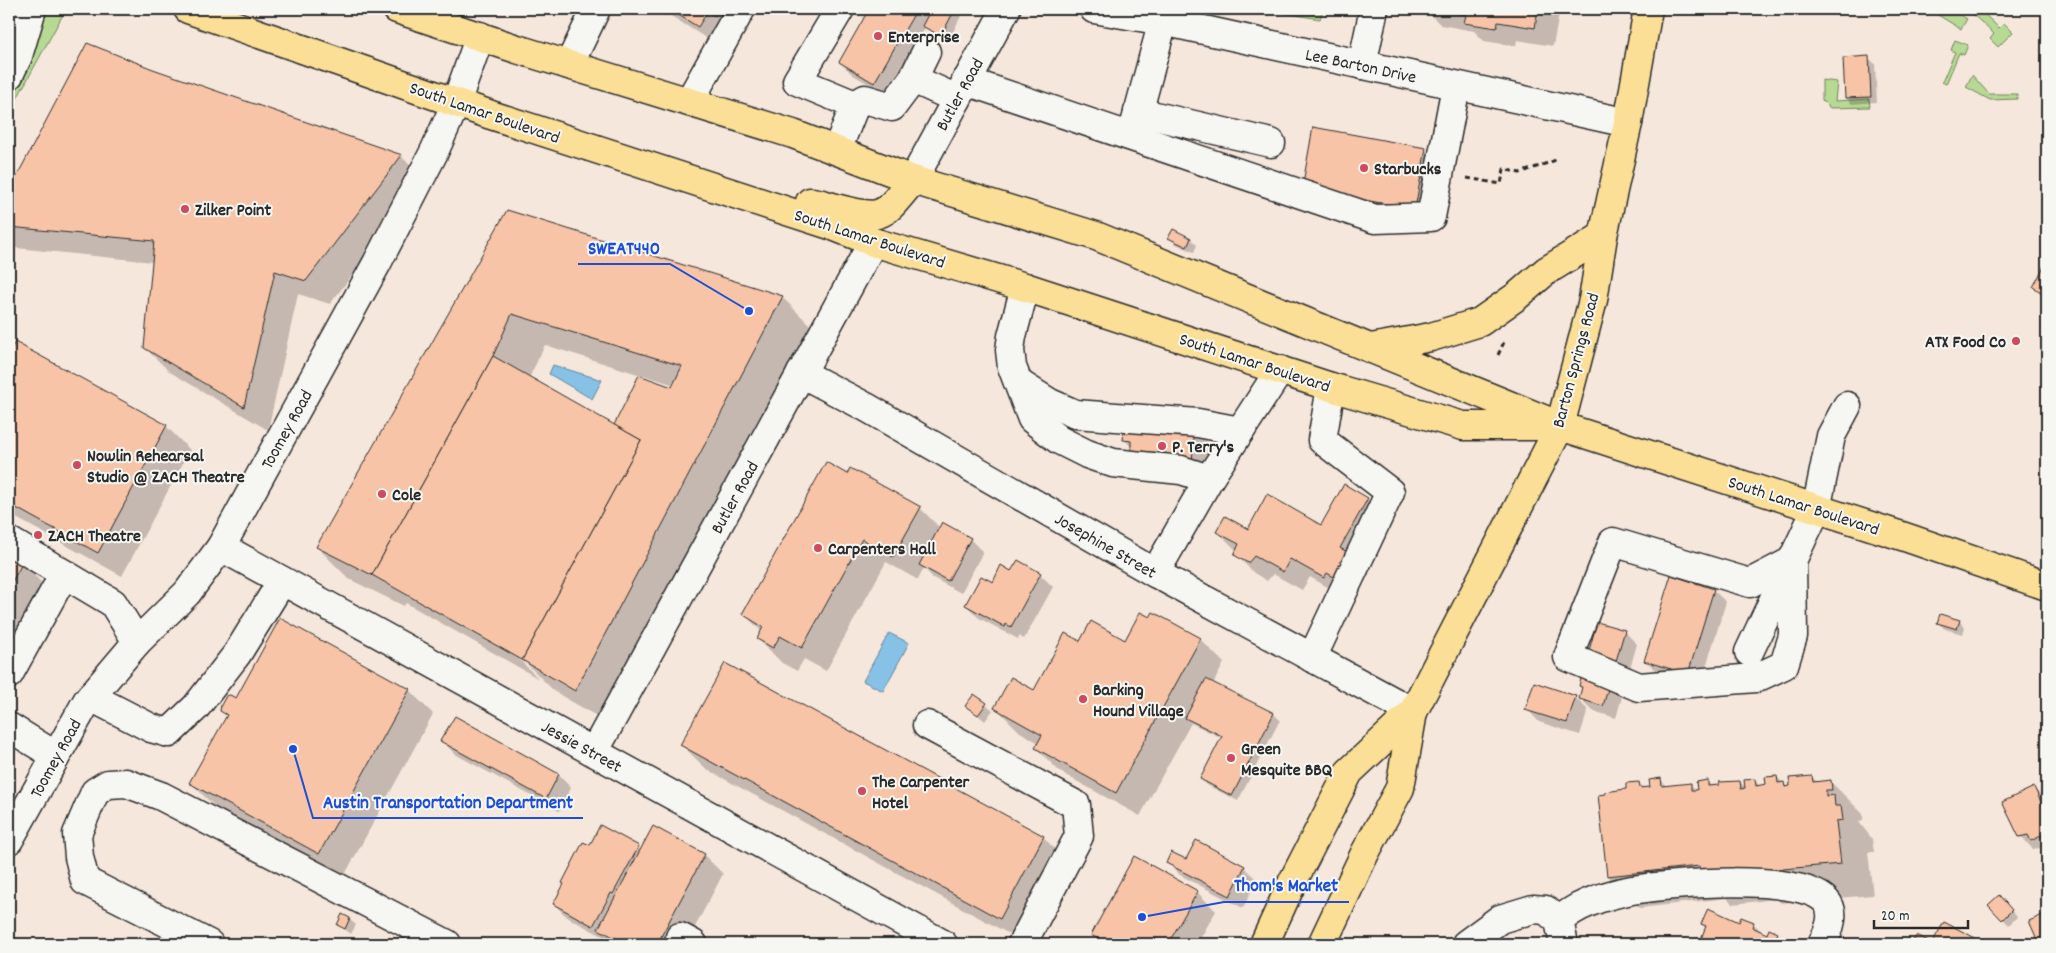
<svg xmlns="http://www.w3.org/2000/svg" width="2056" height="953" font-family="Dekko,sans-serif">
  <rect width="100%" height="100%" fill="#f6e7dc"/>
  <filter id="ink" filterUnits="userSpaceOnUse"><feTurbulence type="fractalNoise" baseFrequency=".02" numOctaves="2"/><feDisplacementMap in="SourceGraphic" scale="10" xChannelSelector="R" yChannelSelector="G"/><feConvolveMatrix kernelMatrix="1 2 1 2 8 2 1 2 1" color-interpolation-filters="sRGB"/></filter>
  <g filter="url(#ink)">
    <!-- green -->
    <g fill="#b6d993" stroke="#70825f">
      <path d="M9 9H66L9 113Z"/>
      <path d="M1259 9H1323L1320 19Z"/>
      <path d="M1928 9H1950L1967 19 1961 29Z"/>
      <path d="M1967 9H1979L1999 28 2004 23 2013 32 1998 47 1990 39 1994 34Z"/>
      <path d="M1955 40 1968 45 1964 55 1959 53 1946 84 1942 82 1955 52 1951 50Z"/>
      <path d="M1972 75 1989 94H2017V99L1990 100 1966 87Z"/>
      <path d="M1822 80 1837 82 1835 101 1869 99 1870 107 1830 108 1822 100Z"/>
    </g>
    <!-- water -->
    <g fill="#87c1e6" stroke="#62859b">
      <path d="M553 365 602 380 592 399 549 374Z"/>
      <path d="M889 633 909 643 883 691 863 681Z"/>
    </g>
    <!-- shadow -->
    <g fill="#0003" fill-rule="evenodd">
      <path d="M572 9H606L597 24Z"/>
      <path d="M660 9H750L717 45Z"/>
      <path d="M871 9H952L961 16 948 42 925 28 887 94 853 75 840 62Z"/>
      <path d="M1424 9H1560L1553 46 1517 40 1516 46 1484 41 1474 31 1441 25Z"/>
      <path d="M87 44 153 70 401 156 425 180 330 304 298 294 268 430 170 372 145 348 153 262 16 248 9 241V193Z"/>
      <path d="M1869 58 1875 64 1877 102 1852 104 1846 98Z"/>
      <path d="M1425 150 1444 168 1433 228 1322 207Z"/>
      <path d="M508 212 783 298 814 329 607 722 555 692 522 659H519L539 679 406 603 404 606 349 579 317 547ZM545 345 641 375 614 426 529 378ZM643 375 674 385 672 389 642 377Z"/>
      <path d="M1173 231 1191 239 1197 245 1194 252 1176 244 1170 238Z"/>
      <path d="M2047 264V300L2035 287Z"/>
      <path d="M15 343 166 426 190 450 122 576 9 514V355Z"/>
      <path d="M1194 429 1207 441 1204 478 1145 463 1125 440 1133 434Z"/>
      <path d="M847 475 920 508 940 528 942 524 970 539 983 552 961 593 933 578 924 568 918 580 886 562 826 671 804 659 797 671 782 663 758 639 762 632 744 614Z"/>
      <path d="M1344 486 1367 499 1386 518 1360 565 1369 574 1356 597 1346 591 1343 596 1310 577 1302 590 1273 574 1267 581 1254 573 1235 554 1237 551 1218 532 1321 526Z"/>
      <path d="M9 555 22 563 46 587 9 651Z"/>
      <path d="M1012 573 1040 574 1053 587 1024 639 1019 636 1018 639 979 618 966 605 993 584Z"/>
      <path d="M1713 590 1726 602 1700 686 1658 673 1646 660Z"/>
      <path d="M1959 621 1965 627 1963 634 1945 629 1938 623Z"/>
      <path d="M1624 631 1637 644 1616 718 1593 711 1580 698 1583 689 1580 686Z"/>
      <path d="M1200 639 1224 663 1213 684 1274 714 1280 720 1238 801 1207 785 1201 779 1222 738 1191 723 1140 816 1060 772 1036 748 1039 743 1020 732 996 708 1034 691 1080 642Z"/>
      <path d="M725 665 1043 837 1067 861 1024 942 706 769 682 745Z"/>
      <path d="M409 690 433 714 343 878 215 807 191 783 227 716 222 711 236 700Z"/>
      <path d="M975 696 993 710 985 721 967 706Z"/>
      <path d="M1575 697 1588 710 1580 735 1539 722 1527 709Z"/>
      <path d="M455 718 559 775 571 788 559 811 455 754 442 741Z"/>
      <path d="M1777 777 1788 788 1812 777 1818 783 1831 782 1863 814V821L1859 822 1872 839 1874 852H1868L1873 895 1781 903 1777 899 1733 904 1727 898 1640 908 1608 876 1628 790 1639 783 1645 789 1651 788 1661 780 1668 787 1690 784 1699 793 1707 782 1713 787 1740 782 1747 789 1754 780 1760 786 1767 785Z"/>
      <path d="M2034 788 2047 802V852L2045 853 2039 848 2033 849 2020 836Z"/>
      <path d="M653 828 704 855 723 874 686 944H615L607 936 606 938 567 917 554 904 590 847H638L641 851Z"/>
      <path d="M1167 862 1244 867 1257 880 1243 908 1180 875Z"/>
      <path d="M2047 891V904L2042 893Z"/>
      <path d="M1197 892 1216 911 1197 944H1102L1092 935Z"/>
      <path d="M2005 903 2017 917 2009 925 1989 905Z"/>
      <path d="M349 919 356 925 351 934 338 924Z"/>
      <path d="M1753 923 1763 933 1768 935 1777 934 1789 944H1700L1707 929 1702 924Z"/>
      <path d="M1945 923 1984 944H1933Z"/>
    </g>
    <!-- building -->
    <g fill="#f7c4a7" stroke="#2b2b2b">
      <path d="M669 9H720L715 16 708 11 698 27Z"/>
      <path d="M869 9H917L874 83 839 62Z"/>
      <path d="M931 9H955L941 36 922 26Z"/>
      <path d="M1433 9H1538L1535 28 1498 22 1497 28 1464 23 1466 15Z"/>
      <path d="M87 43 153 69 402 155 306 281 275 271 244 407 144 348 154 241 9 227V191Z"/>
      <path d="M1869 56 1871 97 1845 98 1843 58Z"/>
      <path d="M1313 127 1426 148 1415 209 1302 189Z"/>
      <path d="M507 210 783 296 575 691 522 660 641 440 614 425 639 375 672 387 682 366 512 314 493 356 372 575 316 547Z"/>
      <path d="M1173 229 1191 238 1187 247 1168 238Z"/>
      <path d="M2047 261V296L2033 287Z"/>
      <path d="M15 342 167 425 98 553 9 504V353Z"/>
      <path d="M493 356 641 440 522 660 372 575Z"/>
      <path d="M1132 427H1194L1192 466 1165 464 1166 453 1131 451V441L1123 440 1124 431 1132 432Z"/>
      <path d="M826 462 847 474 850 468 921 507 893 557 862 539 802 648 780 636 773 648 757 639 763 627 742 614Z"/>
      <path d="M1344 484 1368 498 1340 548 1351 554 1337 579 1327 573 1324 578 1290 559 1283 572 1254 556 1248 563 1234 555 1239 544 1216 532 1225 516 1248 529 1267 494 1321 525Z"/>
      <path d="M942 522 971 538 948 581 919 565Z"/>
      <path d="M9 554 23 562 9 587Z"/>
      <path d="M1018 560 1041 573 1011 627 1006 624 1005 627 965 605 981 576 993 582 1001 565 1011 571Z"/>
      <path d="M1671 575 1714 589 1688 674 1644 661Z"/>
      <path d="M1140 612 1150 617 1153 612 1201 638 1116 793 1035 748 1042 735 994 708 1011 677 1034 690 1065 633 1080 641 1091 621 1125 640Z"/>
      <path d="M1940 614 1960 620 1957 629 1937 623Z"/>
      <path d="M280 618 410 689 319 854 189 783 227 715 220 711 221 705 226 696 230 695 236 698Z"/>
      <path d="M1597 622 1625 630 1603 706 1579 699 1582 687 1579 686Z"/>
      <path d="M725 663 1044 836 1000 919 680 745Z"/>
      <path d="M1206 679 1274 713 1232 796 1200 779 1222 736 1185 718Z"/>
      <path d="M1534 682 1576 696 1567 723 1525 710Z"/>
      <path d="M974 694 987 703 978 715 965 706Z"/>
      <path d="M455 716 559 774 546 799 440 741Z"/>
      <path d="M1777 776 1778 783 1784 782 1785 787 1790 786 1789 778 1812 776 1813 782 1831 780 1832 790H1826V796L1834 795 1835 806H1841L1843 820 1836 821 1841 864 1748 872 1747 868 1700 873 1699 866 1607 876 1598 795 1605 794V792L1626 789V783L1639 782 1640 788 1650 787 1649 780 1661 778 1662 786 1691 783V790H1697L1696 782 1708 780V786L1719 785V782L1740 781 1741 789 1745 788 1744 780 1755 779 1756 786 1766 784 1765 777Z"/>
      <path d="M2034 787 2042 804 2044 802 2047 808V833L2031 841 2028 835 2019 837 2002 802Z"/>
      <path d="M600 825 639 846 613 894 611 893 593 926 553 904 564 884 562 883 583 842 590 845Z"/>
      <path d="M653 826 705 854 657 944H627L598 929Z"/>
      <path d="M1196 840 1245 866 1230 896 1166 863 1171 852 1186 859Z"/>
      <path d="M1134 856 1198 891 1168 944H1107L1091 935Z"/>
      <path d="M1999 895 2012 910 2002 920 1988 905Z"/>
      <path d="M1708 908 1739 922 1741 917 1754 922 1752 927 1767 934 1769 929 1778 933 1776 937 1791 944H1699L1706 926 1701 924Z"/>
      <path d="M2047 913V944H2039L2029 921Z"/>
      <path d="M342 914 350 918 345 929 337 925Z"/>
      <path d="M1944 922 1987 944H1911L1917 935 1932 943Z"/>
    </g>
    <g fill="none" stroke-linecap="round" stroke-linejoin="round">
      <defs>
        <g id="minor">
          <path d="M1094 9 1163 21 1628 123"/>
          <path d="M569 65 596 9"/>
          <path d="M1362 65 1374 9"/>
          <path d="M9 75 18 56 32 9"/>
          <path d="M913 79 926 52"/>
          <path d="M966 81 1375 219 1431 217 1456 86"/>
          <path d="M689 102 741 9"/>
          <path d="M855 105 865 99 892 107 913 79 957 99"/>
          <path d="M1138 112 1271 143"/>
          <path d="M1134 128 1163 21"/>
          <path d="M837 150 855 105 797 81 840 9"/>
          <path d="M913 180 1006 9"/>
          <path d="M1025 287 1012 336 1010 350 1012 367 1032 419 1059 440 1087 454 1113 463 1181 470 1209 479"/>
          <path d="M801 373 866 407 1155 573 1413 712"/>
          <path d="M1020 384 1050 403 1075 414 1198 423 1240 431"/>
          <path d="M9 541 113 603 137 642"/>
          <path d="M1613 542 1750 583 1792 561 1793 636 1784 665 1756 678 1639 687 1568 657Z"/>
          <path d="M221 547 943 944"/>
          <path d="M1155 573 1209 479 1280 370"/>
          <path d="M1749 652 1816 510 1831 436 1847 406"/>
          <path d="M1312 658 1390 492 1322 440 1331 387"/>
          <path d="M9 674 64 574"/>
          <path d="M91 697 151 728 169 733 196 707 237 654 282 581"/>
          <path d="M927 725 1076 805 1079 836 1022 944"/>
          <path d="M9 727 56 756"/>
          <path d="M594 752 873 242"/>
          <path d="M9 840 87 701 137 642 187 593 221 547 377 263 434 152 456 103 480 36"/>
          <path d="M1559 921C1578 903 1606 895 1632 890 1669 884 1800 872 1826 901 1837 913 1828 933 1822 944"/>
          <path d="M680 937 693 944"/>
          <path d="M209 944 85 881 79 857 77 834 95 792 108 784 126 783 161 796 447 944"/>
          <path d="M1466 944 1500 919 1533 909 1546 910 1559 921 1564 944"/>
        </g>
        <g id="major">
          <path d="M188 9 491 115 833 226 873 242 1025 287 1331 387 1463 426H1546"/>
          <path d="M397 9 517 49 793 134 913 180 1096 236 1560 426 1905 537 2047 586"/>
          <path d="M810 202C819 202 828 206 836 208 885 221 882 217 913 180"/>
          <path d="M1371 348 1431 337 1480 322 1517 296 1546 271 1603 236"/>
          <path d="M1264 944 1292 883 1349 772 1413 712 1560 426 1593 300 1603 236 1628 123 1648 9"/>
          <path d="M1322 944 1365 853 1400 788 1413 712"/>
        </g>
      </defs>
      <!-- minor casing -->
      <use href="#minor" stroke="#2b2b2b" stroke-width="31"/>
      <!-- major casing -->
      <use href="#major" stroke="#2b2b2b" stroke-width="31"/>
      <!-- path -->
      <g stroke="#2b2b2b" stroke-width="3" stroke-dasharray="5 4" stroke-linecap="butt">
        <path d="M1467 178 1501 184 1504 169 1520 173 1556 160"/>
        <path d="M1498 355 1504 342"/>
      </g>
      <!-- minor -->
      <use href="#minor" stroke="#f6f6f2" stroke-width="28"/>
      <!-- major -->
      <use href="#major" stroke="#fbdf96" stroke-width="28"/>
    </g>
  </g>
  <!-- markers -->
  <g fill="#d1495b" stroke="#f6f6f2" stroke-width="2">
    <circle cx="878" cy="36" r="5"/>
    <circle cx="1364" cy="168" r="5"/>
    <circle cx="185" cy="209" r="5"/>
    <circle cx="2016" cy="341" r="5"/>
    <circle cx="1162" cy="446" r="5"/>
    <circle cx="77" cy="465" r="5"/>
    <circle cx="382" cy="494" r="5"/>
    <circle cx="38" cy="535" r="5"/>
    <circle cx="818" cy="548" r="5"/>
    <circle cx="1083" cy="699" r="5"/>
    <circle cx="1231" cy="758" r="5"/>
    <circle cx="862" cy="791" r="5"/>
  </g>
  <g text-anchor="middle" stroke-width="4" stroke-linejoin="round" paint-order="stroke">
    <!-- poi labels -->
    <g font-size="18" font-weight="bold" fill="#2b2b2b" stroke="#f6f6f2" text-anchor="start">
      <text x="888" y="42">Enterprise</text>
      <text x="1374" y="174">Starbucks</text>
      <text x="195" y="215">Zilker Point</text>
      <text x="2006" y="347" text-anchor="end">ATX Food Co</text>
      <text x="1172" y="452">P. Terry's</text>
      <text x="87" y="461">Nowlin Rehearsal<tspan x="87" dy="21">Studio @ ZACH Theatre</tspan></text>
      <text x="392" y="500">Cole</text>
      <text x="48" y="541">ZACH Theatre</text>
      <text x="828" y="554">Carpenters Hall</text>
      <text x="1093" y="695">Barking<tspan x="1093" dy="21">Hound Village</tspan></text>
      <text x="1241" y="754">Green<tspan x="1241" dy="21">Mesquite BBQ</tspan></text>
      <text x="872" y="787">The Carpenter<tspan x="872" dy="21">Hotel</tspan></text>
    </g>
    <!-- street labels -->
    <g font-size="18" fill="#2b2b2b" stroke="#f6f6f2">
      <text transform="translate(1361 65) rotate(12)" y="6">Lee Barton Drive</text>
      <text transform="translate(959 94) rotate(-61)" y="6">Butler Road</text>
      <text transform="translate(485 112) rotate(19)" y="6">South Lamar Boulevard</text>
      <text transform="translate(870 238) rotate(18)" y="6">South Lamar Boulevard</text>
      <text transform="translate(1575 360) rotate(-75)" y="6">Barton Springs Road</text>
      <text transform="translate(1255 362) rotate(18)" y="6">South Lamar Boulevard</text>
      <text transform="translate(286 429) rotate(-61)" y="6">Toomey Road</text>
      <text transform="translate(734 497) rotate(-61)" y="6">Butler Road</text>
      <text transform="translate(1804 505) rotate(18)" y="6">South Lamar Boulevard</text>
      <text transform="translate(1106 545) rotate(30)" y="6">Josephine Street</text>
      <text transform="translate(582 746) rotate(29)" y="6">Jessie Street</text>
      <text transform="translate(55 758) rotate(-61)" y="6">Toomey Road</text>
    </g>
  </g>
  <!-- callouts -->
  <path fill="none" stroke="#1d4ed8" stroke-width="2" d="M749 311L670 264H578M293 749L313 818H583M1142 917L1224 902H1349"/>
  <g fill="#1d4ed8" stroke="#f6f6f2" stroke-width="2">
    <circle cx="749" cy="311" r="5"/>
    <circle cx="293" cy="749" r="5"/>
    <circle cx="1142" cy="917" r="5"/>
  </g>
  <g font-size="19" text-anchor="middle" font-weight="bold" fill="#1d4ed8" stroke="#f6f6f2" stroke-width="4" stroke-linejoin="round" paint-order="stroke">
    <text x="624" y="254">SWEAT440</text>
    <text x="448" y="808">Austin Transportation Department</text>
    <text x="1286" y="891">Thom's Market</text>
  </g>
  <!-- margin -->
  <rect width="2056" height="953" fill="none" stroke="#f6f6f2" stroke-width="30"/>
  <rect x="15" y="15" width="2026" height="923" fill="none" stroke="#2b2b2b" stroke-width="2" filter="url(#ink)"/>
  <!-- scale -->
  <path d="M1874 920v8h94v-8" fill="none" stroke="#2b2b2b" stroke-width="2.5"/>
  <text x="1881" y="920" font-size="15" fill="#2b2b2b" stroke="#f6f6f2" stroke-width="4" paint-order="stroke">20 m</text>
</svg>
